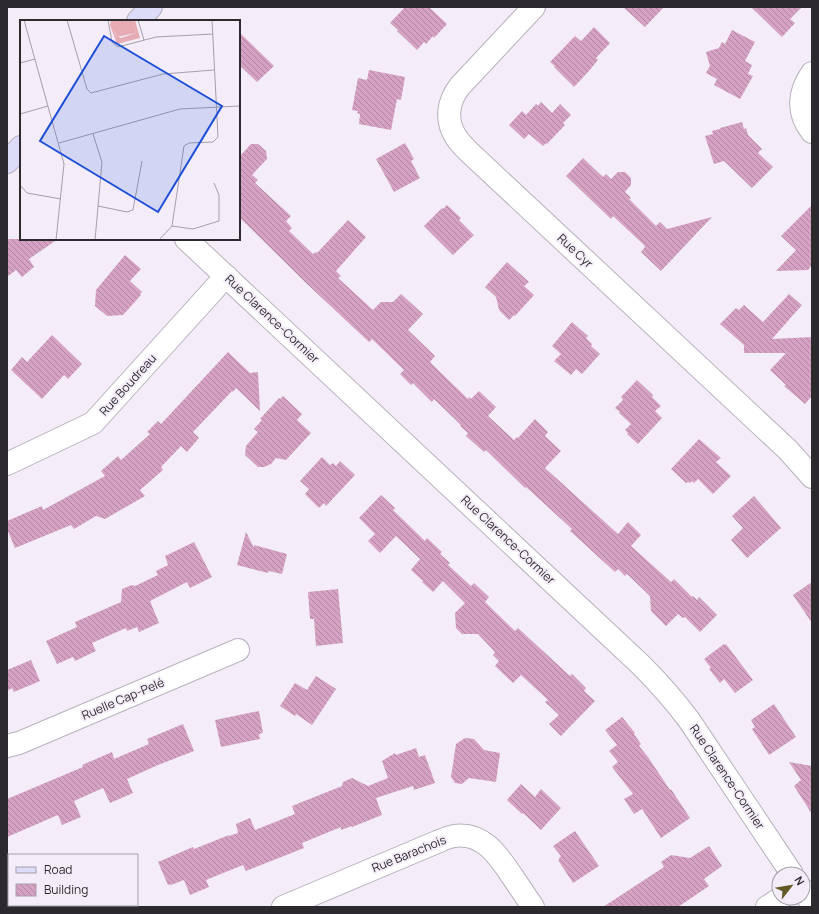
<svg xmlns="http://www.w3.org/2000/svg" width="819" height="914" font-family="Manrope,sans-serif">
  <defs>
    <pattern id="building-back-hatch" width="6" height="6" patternUnits="userSpaceOnUse"><rect width="6" height="6" fill="#d6a2c3"/><path d="M-1 5l2 2M0 0l6 6M5-1l2 2" fill="none" stroke="#ae849f"/></pattern>
  </defs>
  <rect width="100%" height="100%" fill="#f4edf9"/>
  <!-- building -->
  <g fill="url(#building-back-hatch)">
    <path d="M405 7H429L447 24 434 38 433 36 426 44 424 42 417 50 397 31 398 30 390 23Z"/>
    <path d="M623 7H664L645 27Z"/>
    <path d="M751 7H802L790 19 795 23 782 37Z"/>
    <path d="M594 27 610 43 596 58 598 60 588 72 574 87 554 67 555 66 550 62 575 36 581 41Z"/>
    <path d="M732 30 755 42 745 61 752 65 748 74 753 76 740 99 714 85 717 79 706 73 710 66 706 52 719 48 722 42 725 44Z"/>
    <path d="M239 32 274 66 257 82 239 65Z"/>
    <path d="M369 70 405 77 401 100 397 99 391 130 359 124 360 114 357 113 358 111 352 110 358 78 367 80Z"/>
    <path d="M541 102 552 113 560 104 571 115 563 123 565 125 547 144 546 143 543 146 529 134 524 139 509 125 522 111 526 115 536 104 538 106Z"/>
    <path d="M742 122 744 129 746 128 748 135 762 149 758 153 773 167 752 188 724 161 714 164 705 136 713 134 712 131 720 129V128Z"/>
    <path d="M405 143 414 159 411 161 420 178 394 192 376 159Z"/>
    <path d="M251 144H258L266 151 267 159 252 175 258 180 255 183 291 216 286 221 292 228 289 231 313 254 316 252 317 253 348 220 366 237 336 271 341 276 338 278 373 310 381 302H393L401 294 423 314 408 330 435 356 430 362 468 399 469 397 471 399 479 391 496 407 488 416 514 440 517 437 518 438 535 419 548 432 545 436 561 451 545 468 618 534 628 522 641 535 631 546 671 582 674 579 692 597 693 596 697 600 699 597 717 615 700 632 685 617 683 618 678 614 666 626 651 611 650 596 627 574 625 576 618 569 615 572 570 531 572 529 526 487 525 488 486 450 484 452 466 436 468 433 460 426 461 425 434 399 432 402 413 383 411 385 400 374 404 370 372 339 369 342 305 282 239 217V157Z"/>
    <path d="M583 158 603 177 606 174 611 179 618 172H625L631 178V185L625 192 631 198 629 199 656 226 660 222 667 229 712 217 661 271 641 252 645 247 644 245 613 216 611 219 566 176Z"/>
    <path d="M447 205 461 218 459 220 474 235 453 255 424 226 442 208 443 209Z"/>
    <path d="M812 205V266H811L808 270 776 271 796 250 781 236Z"/>
    <path d="M7 239H58L29 259 34 267 22 277 16 270 7 277Z"/>
    <path d="M125 255 141 269 130 281 142 292 140 294 141 295 123 315 107 316 95 306 96 290Z"/>
    <path d="M507 262 529 282 524 286 534 295 515 316 514 315 509 320 499 310 496 297 485 287Z"/>
    <path d="M789 294 802 305 772 339 812 337V396L805 404 784 386 786 385 770 370 786 353H744V345L720 324 736 308 739 310 744 305 763 322Z"/>
    <path d="M572 322 588 336 586 338 592 344 591 346 600 354 582 374 576 369 571 375 554 361 561 354 552 346Z"/>
    <path d="M52 335 82 364 68 379 64 375 42 399 11 370 22 357 27 362Z"/>
    <path d="M228 352 250 373 258 372 260 411 236 388 233 392 232 391 193 432 199 438 187 452 181 446 161 467 163 470 140 490 145 496 105 519 96 516 74 529 71 525 15 548 7 529V521L42 506 43 510 105 476 101 471 118 456 121 460 150 434 147 432 158 421 161 424Z"/>
    <path d="M637 380 653 395 652 397 661 406 655 411 662 418 638 444 627 434 628 433 625 430 631 424 619 413 620 412 615 408 623 400 621 397Z"/>
    <path d="M283 396 302 414 297 420 311 433 286 460 276 458 271 464 264 467H258L245 455 246 446 258 432 254 429 262 420 260 419 279 398 280 399Z"/>
    <path d="M699 439 721 458 716 462 731 476 713 494 698 479 694 483 692 481 690 483 688 482 686 483 671 469Z"/>
    <path d="M322 457 330 465 333 463 336 466 340 461 355 475 326 506 324 503 319 508 305 494 309 489 300 481Z"/>
    <path d="M381 495 395 508 393 510 425 541 427 538 442 552 440 554 450 563 448 565 471 586 474 583 489 597 485 602 515 631 518 628 570 676 572 674 586 688 584 691 595 701 561 736 549 724 559 715 545 702 548 700 521 675 513 683 495 666 499 661 493 655 495 652 478 634H462L456 628 455 613 465 603 443 581 433 592 422 582 423 581 411 570 420 559 396 536 380 553 368 541 375 534 359 518Z"/>
    <path d="M754 496 781 528 747 558 731 540 743 528 732 516Z"/>
    <path d="M246 532 254 548V545L287 554 282 574 269 571 268 573 237 565Z"/>
    <path d="M194 542 212 577 190 588 187 582 150 601 159 623 139 632 137 627 127 631 126 628 92 643 96 651 75 661 73 657 57 664 46 641 77 627 75 622 121 602 122 589 132 585 135 586 158 575 156 571 168 565 165 556Z"/>
    <path d="M812 582V623L793 595Z"/>
    <path d="M338 589 343 643 316 646 314 619H310L308 592Z"/>
    <path d="M724 644 725 645 726 644 753 680 735 693 724 679 720 683 709 669 711 668 704 659Z"/>
    <path d="M31 660 40 681 14 692 12 688 7 691V670Z"/>
    <path d="M316 676 336 689 312 725 296 714 295 716 280 706 295 683 307 690Z"/>
    <path d="M774 704 796 737 769 755 752 729 755 727 751 720Z"/>
    <path d="M259 711 263 733 259 734 260 739 221 747 215 720Z"/>
    <path d="M622 717 635 733 634 734 641 744 639 746 648 757 670 790 671 789 690 818 661 838 642 809 634 814 624 799 633 794 612 767 618 762 609 751 617 745 605 730Z"/>
    <path d="M183 724 194 751 158 765 127 779 133 793 110 803 103 788 74 801 81 817 62 825 58 815 7 837V799L83 767 82 765 112 752 114 759 149 744 147 739Z"/>
    <path d="M465 738 474 739 484 750 500 753 496 782 469 778 462 784 455 783 451 777 456 744Z"/>
    <path d="M416 748 419 757 425 755 435 783 414 790 413 786 376 798 382 815 352 827V826L341 830V827L302 843 304 848 246 871 243 865 206 880 209 887 190 895 184 880 171 885 170 884 168 885 158 862 193 847 194 849 229 835V836L238 833 236 824 250 818 255 830 295 814 292 806 342 786 343 782 352 778 368 786 388 778 382 761 395 753 396 755Z"/>
    <path d="M789 762 812 766V814L794 786 801 780Z"/>
    <path d="M521 784 535 797 541 789 561 808 541 830 523 813 522 814 507 800Z"/>
    <path d="M575 831 599 866 573 883 558 860 560 859 559 858 561 856 553 846Z"/>
    <path d="M709 846 722 866 704 879 709 886 678 907H603L664 867 661 862 671 855 690 858Z"/>
  </g>
  <g fill="none" stroke-linecap="round" stroke-linejoin="round">
    <defs>
      <g id="street">
        <path d="M534 7 460 86C448 101 445 120 456 137 459 142 464 147 469 152L788 450 812 477"/>
        <path d="M812 73C798 93 797 113 812 132"/>
        <path d="M186 239 641 665C658 682 674 700 689 720L792 874"/>
        <path d="M7 464 93 423 226 276"/>
        <path d="M7 746 19 743 238 650"/>
        <path d="M803 890 812 904"/>
        <path d="M283 907 437 842C442 840 448 837 454 836 483 832 498 855 512 876 519 886 526 897 533 907"/>
        <path d="M767 907 781 898"/>
      </g>
      <g id="secondary">
        <path d="M138 21 151 7"/>
        <path d="M7 162 21 147"/>
      </g>
    </defs>
    <!-- street casing -->
    <use href="#street" stroke="#b7b1bc" stroke-width="24"/>
    <!-- secondary casing -->
    <use href="#secondary" stroke="#b7b1bc" stroke-width="24"/>
    <!-- street -->
    <use href="#street" stroke="#fff" stroke-width="22"/>
    <!-- secondary -->
    <use href="#secondary" stroke="#dcdcf9" stroke-width="22"/>
  </g>
  <g text-anchor="middle" stroke-width="4" stroke-linejoin="round" paint-order="stroke">
    <!-- street labels -->
    <g font-size="12" fill="#2c2a2e" stroke="#f4edf9">
      <text transform="translate(575 251) rotate(43)" y="4">Rue Cyr</text>
      <text transform="translate(272 319) rotate(43)" y="4">Rue Clarence-Cormier</text>
      <text transform="translate(128 385) rotate(-48)" y="4">Rue Boudreau</text>
      <text transform="translate(508 540) rotate(43)" y="4">Rue Clarence-Cormier</text>
      <text transform="translate(123 699) rotate(-23)" y="4">Ruelle Cap-Pelé</text>
      <text transform="translate(727 777) rotate(56)" y="4">Rue Clarence-Cormier</text>
      <text transform="translate(409 854) rotate(-22)" y="4">Rue Barachois</text>
    </g>
  </g>
  <!-- overview -->
  <g transform="translate(20 20)">
    <rect width="220" height="220" fill="#f4edf9"/>
    <path d="M91 0H95L93 8 96 16 101 18 116 13 112 0H115L120 18 97 24 90 5Z" fill="#e6abb3"/>
    <path d="M95 0H112L116 13 97 17 92 6Z" fill="#e6abb3"/>
    <path fill="none" stroke="#a49fa8" stroke-width="1" d="M4 0 44 144 36 220M47 0 67 69 71 73 143 54 194 50M88 0 92 22 98 27 136 17 193 14M118 0 124 20M0 43 15 39M0 94 28 86M73 114 82 142 75 220M39 123 160 89 220 86M0 165 7 173 41 179M78 186 107 192 113 190 122 141M152 206 173 209 199 201V175L194 163M139 220 152 206 164 126 169 123 193 122 198 117 192 0"/>
    <path fill="#1d4ed8" fill-opacity="0.15" stroke="#1d4ed8" stroke-width="2" d="M84 16 202 86 138 192 20 121Z"/>
    <rect width="220" height="220" fill="none" stroke="#2c2a2e" stroke-width="2"/>
  </g>
  <!-- border -->
  <rect width="819" height="914" fill="none" stroke="#2c2a2e" stroke-width="16"/>
  <!-- legend -->
  <rect x="8" y="854" width="130" height="52" fill="#f4edf9" stroke="#a49fa8"/>
  <rect x="16" y="867" width="20" height="6" fill="#dcdcf9" stroke="#a49fa8"/>
  <text x="44" y="874" font-size="12" fill="#2c2a2e">Road</text>
  <rect x="16" y="884" width="20" height="12" fill="url(#building-back-hatch)" stroke="#a49fa8"/>
  <text x="44" y="894" font-size="12" fill="#2c2a2e">Building</text>
  <!-- north arrow -->
  <g transform="translate(791 886) rotate(59)"><circle r="19" fill="#f4edf9" stroke="#a49fa8"/>
  <path d="M0-3L7 15L0 10L-7 15Z" fill="#645a27"/>
  <text y="-6" font-size="11" font-weight="bold" text-anchor="middle" fill="#2c2a2e">N</text>
  </g>
</svg>
